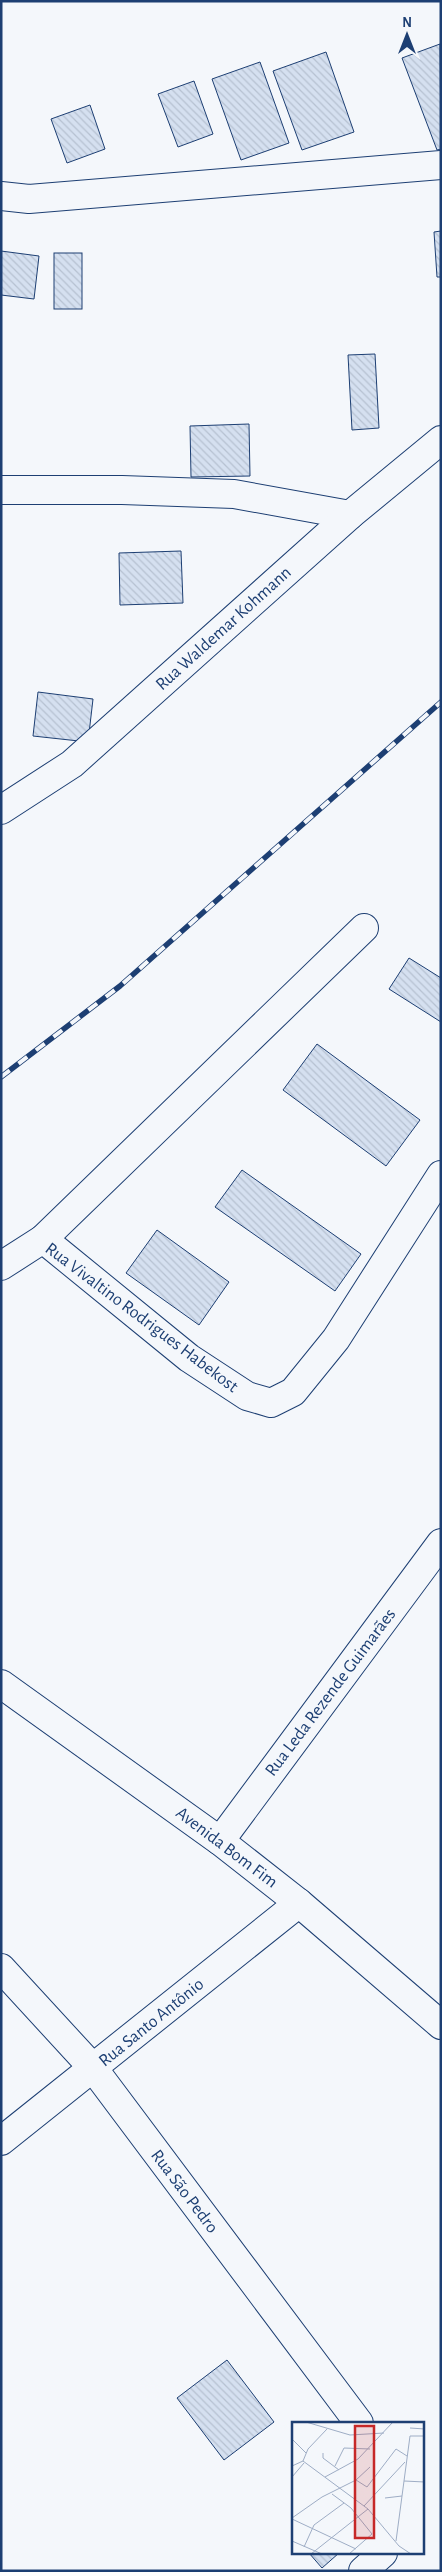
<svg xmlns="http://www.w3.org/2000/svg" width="442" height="2572" font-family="'Alegreya Sans',sans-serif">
  <defs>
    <pattern id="building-back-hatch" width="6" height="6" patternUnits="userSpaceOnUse" patternTransform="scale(1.25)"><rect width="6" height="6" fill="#d5e0f0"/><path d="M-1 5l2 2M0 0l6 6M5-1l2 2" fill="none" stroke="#b6c1d1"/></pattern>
  </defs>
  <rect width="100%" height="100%" fill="#f4f7fb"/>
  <!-- building -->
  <g fill="url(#building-back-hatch)" stroke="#1d3f73">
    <path d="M440 44 441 149 437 150 402 58Z"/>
    <path d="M326 52 354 132 302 150 273 71Z"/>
    <path d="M260 62 289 143 241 160 212 79Z"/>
    <path d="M194 81 213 134 178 147 158 94Z"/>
    <path d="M90 105 105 149 67 163 51 119Z"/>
    <path d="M441 231V277H437L434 232Z"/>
    <path d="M1 251 39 256 34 299 1 295Z"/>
    <rect x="54" y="253" width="28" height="56"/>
    <path d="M375 354 379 428 352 430 348 355Z"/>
    <path d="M249 424 250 476 191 477 190 426Z"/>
    <path d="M181 551 183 603 120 605 119 553Z"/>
    <path d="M38 692 93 699 88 742 33 736Z"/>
    <path d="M409 958 441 978V1022L389 989Z"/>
    <path d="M317 1044 420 1120 386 1166 283 1090Z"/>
    <path d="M242 1170 361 1254 335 1291 215 1207Z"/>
    <path d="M157 1230 229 1282 199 1325 126 1273Z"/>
    <path d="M227 2360 274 2422 224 2460 177 2398Z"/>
    <path d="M309 2553H339L322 2568Z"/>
  </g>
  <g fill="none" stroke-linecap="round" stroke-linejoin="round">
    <defs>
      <g id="minor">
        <path d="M1 196 29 199 441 165"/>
        <path d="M1 490H122L234 494 350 515"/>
        <path d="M1 810 72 764 350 515 441 440"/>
        <path d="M43 1239 364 928"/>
        <path d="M1 1266 43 1239 189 1358 247 1396 271 1403 293 1392 336 1339 441 1175"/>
        <path d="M1 1684 220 1841 299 1903 441 2025"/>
        <path d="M220 1841 441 1543"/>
        <path d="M1 1968 93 2068 359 2423"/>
        <path d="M1 2141 299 1903"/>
        <path d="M363 2571 383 2553"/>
      </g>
    </defs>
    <!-- minor casing -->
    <use href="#minor" stroke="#1d3f73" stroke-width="30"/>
    <!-- minor -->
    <use href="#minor" stroke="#f4f7fb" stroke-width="28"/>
    <defs>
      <path id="rail" d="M1 1077 120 986 441 702"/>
    </defs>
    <!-- rail casing -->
    <use href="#rail" stroke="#1d3f73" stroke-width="5.5"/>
    <!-- rail -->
    <use href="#rail" stroke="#f4f7fb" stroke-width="4" stroke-dasharray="11" stroke-linecap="butt"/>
  </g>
  <g text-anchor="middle" stroke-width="4" stroke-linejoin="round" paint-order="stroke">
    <!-- street labels -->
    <g font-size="18" fill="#1d3f73" stroke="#f4f7fb">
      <text transform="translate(223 628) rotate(-42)" y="6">Rua Waldemar Kohmann</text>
      <text transform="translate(142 1317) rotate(37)" y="6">Rua Vivaltino Rodrigues Habekost</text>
      <text transform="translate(330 1692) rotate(-53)" y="6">Rua Leda Rezende Guimarães</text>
      <text transform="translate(227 1847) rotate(37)" y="6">Avenida Bom Fim</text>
      <text transform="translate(151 2022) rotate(-39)" y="6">Rua Santo Antônio</text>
      <text transform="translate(185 2191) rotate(53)" y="6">Rua São Pedro</text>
    </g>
  </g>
  <!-- overview -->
  <g transform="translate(292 2422)">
    <rect width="132" height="132" fill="#f4f7fb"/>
    <path fill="none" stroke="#9eadc5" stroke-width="1" d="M14 0 58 13 92 11M118 6 133 7M0 17 14 31M31 31V36L47 48M11 39 76 87 107 124 119 132M0 44 11 39 16 27 35 7M43 44 52 26 78 27M0 55 12 41M33 55 66 37 101 0M64 58 78 45M112 59 133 60M40 72 59 86 80 112 57 132M93 76 110 74M72 84 113 40M0 96 30 75 64 58 75 65 104 27 115 34M0 97 64 127M0 119 30 132M104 119 118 14H133M12 125 22 103 52 81M19 132 76 87"/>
    <path fill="#c62828" fill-opacity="0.15" stroke="#c62828" stroke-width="2.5" d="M63 4H82V116H63Z"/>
    <rect width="132" height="132" fill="none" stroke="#1d3f73" stroke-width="2.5"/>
  </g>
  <!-- border -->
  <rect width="442" height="2572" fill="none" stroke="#1d3f73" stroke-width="5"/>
  <!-- north arrow -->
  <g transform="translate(407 35)" stroke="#f4f7fb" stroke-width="4" paint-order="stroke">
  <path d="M0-4L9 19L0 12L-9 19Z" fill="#1d3f73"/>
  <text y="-8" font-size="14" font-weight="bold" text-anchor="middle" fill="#1d3f73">N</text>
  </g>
</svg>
